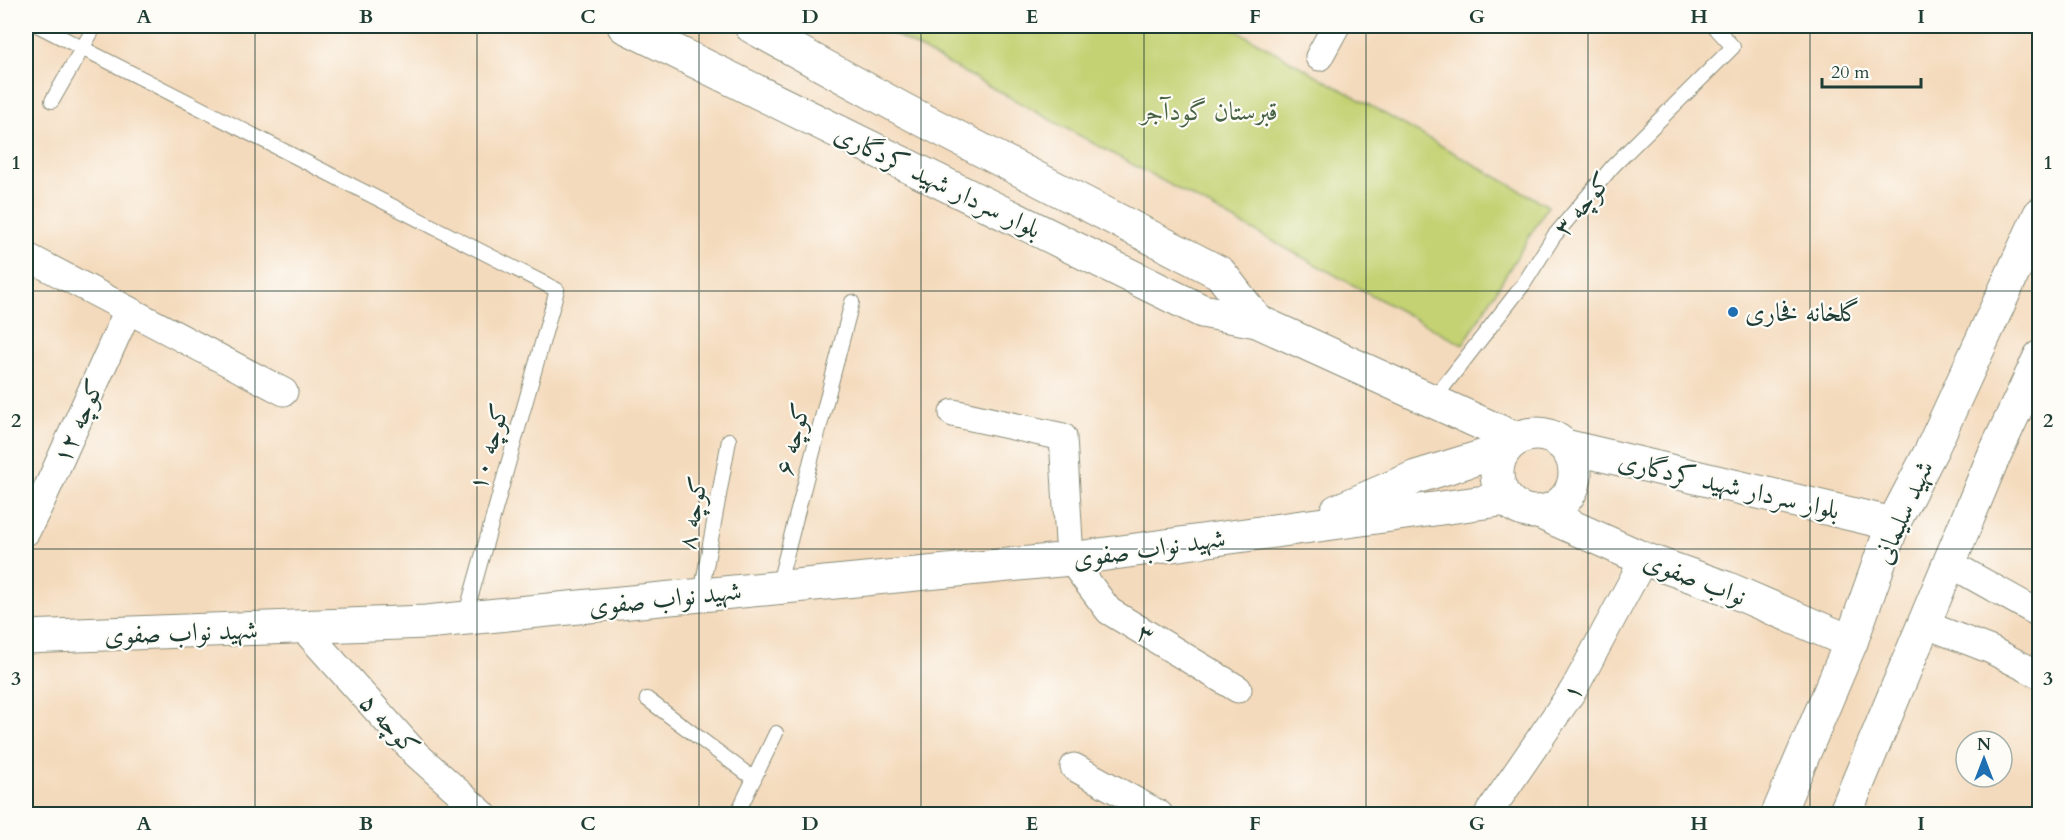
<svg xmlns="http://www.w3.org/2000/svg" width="2065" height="840" font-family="Cardo,Amiri,serif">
  <rect width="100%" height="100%" fill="#fdfcf7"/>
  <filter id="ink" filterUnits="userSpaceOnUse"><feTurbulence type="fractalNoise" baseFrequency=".0167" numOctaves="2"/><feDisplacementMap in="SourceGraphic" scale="12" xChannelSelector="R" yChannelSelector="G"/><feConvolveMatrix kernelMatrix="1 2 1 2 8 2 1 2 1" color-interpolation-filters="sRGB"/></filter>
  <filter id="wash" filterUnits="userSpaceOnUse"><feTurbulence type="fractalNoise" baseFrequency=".008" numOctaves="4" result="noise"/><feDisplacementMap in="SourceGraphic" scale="24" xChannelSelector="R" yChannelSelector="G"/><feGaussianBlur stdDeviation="1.35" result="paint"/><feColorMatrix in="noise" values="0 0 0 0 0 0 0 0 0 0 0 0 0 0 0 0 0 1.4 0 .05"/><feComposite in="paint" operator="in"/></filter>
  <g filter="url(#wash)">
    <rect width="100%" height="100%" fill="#f4dabc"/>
    <!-- green -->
    <path fill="#c4d273" stroke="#728854" stroke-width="1.5" d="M879 26H1229L1548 206 1463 345Z"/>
  </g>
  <g filter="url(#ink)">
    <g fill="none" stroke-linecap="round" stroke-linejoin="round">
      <defs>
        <g id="service">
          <path d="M39 26 557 290 465 617"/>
          <path d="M52 101 95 26"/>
          <path d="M1433 400 1523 285 1554 236 1613 166 1733 47 1714 26"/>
          <path d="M778 587 852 302"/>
          <path d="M701 594 729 440"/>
          <path d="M647 699 754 779"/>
          <path d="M737 814 776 733"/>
        </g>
        <g id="minor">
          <path d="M1319 57 1336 26"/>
          <path d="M26 256 284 392"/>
          <path d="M953 413 1063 437 1070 559 1109 611 1238 689"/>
          <path d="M26 532 41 502 128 310"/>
          <path d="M1949 563 2040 614"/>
          <path d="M1924 624 1991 650 2040 675"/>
          <path d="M303 628 416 754 483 814"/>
          <path d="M1074 767 1159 814"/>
          <path d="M1488 814 1574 689 1644 559"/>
        </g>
        <g id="tertiary">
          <path d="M624 26 1202 311 1257 321 1516 439"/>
          <path d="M751 26 906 111 1220 273 1257 321"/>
          <circle cx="1536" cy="473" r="39"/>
          <path d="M1565 446 1893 524"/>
          <path d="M1337 511 1416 477 1504 450"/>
          <path d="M1539 512 1644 559 1726 588 1851 642"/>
          <path d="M26 637 426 622 1070 559 1507 499"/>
        </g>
        <g id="secondary">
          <path d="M1778 814 1851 642 1893 524 1932 449 2040 214"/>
          <path d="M1845 814 1992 460 2040 357"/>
        </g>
      </defs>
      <!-- service casing -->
      <use href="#service" stroke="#8a8c78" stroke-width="16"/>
      <!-- minor casing -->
      <use href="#minor" stroke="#8a8c78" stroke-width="29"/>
      <!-- tertiary casing -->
      <use href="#tertiary" stroke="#8a8c78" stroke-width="35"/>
      <!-- secondary casing -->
      <use href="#secondary" stroke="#8a8c78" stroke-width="35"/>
      <!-- service -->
      <use href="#service" stroke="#fff" stroke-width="14"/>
      <!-- minor -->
      <use href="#minor" stroke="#fff" stroke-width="27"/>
      <!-- tertiary -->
      <use href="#tertiary" stroke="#fff" stroke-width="33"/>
      <!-- secondary -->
      <use href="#secondary" stroke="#fff" stroke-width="33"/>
    </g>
  </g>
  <!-- grid -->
  <path fill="none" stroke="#1f3d34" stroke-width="1.5" stroke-opacity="0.55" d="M255 26V814M477 26V814M699 26V814M921 26V814M1144 26V814M1366 26V814M1588 26V814M1810 26V814M26 291H2040M26 549H2040"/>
  <!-- markers -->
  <circle fill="#1f6fb2" stroke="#fdfcf7" stroke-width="2" cx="1733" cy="312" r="6"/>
  <g text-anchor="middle" stroke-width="4.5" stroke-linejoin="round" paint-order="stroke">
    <!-- park labels -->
    <g font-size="26" fill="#486244" stroke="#fdfcf7">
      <text x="1209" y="120">قبرستان گودآجر</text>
    </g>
    <!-- street labels -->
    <g font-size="26" fill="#1f3d34" stroke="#fdfcf7">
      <text transform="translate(938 181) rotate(26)" y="9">بلوار سردار شهید کردگاری</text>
      <text transform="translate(1582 204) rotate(-50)" y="9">کوچه ۳</text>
      <text transform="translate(78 421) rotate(-66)" y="9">کوچه ۱۲</text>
      <text transform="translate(792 439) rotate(-75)" y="9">کوچه ۶</text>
      <text transform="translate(488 447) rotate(-74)" y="9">کوچه ۱۰</text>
      <text transform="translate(1729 485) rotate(13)" y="9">بلوار سردار شهید کردگاری</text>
      <text transform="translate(1903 512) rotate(-66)" y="9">شهید سلیمانی</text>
      <text transform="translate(692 513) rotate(-80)" y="9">کوچه ۸</text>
      <text transform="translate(1149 548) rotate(-8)" y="9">شهید نواب صفوی</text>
      <text transform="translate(1695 578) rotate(21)" y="9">نواب صفوی</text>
      <text transform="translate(665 598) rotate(-6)" y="9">شهید نواب صفوی</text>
      <text transform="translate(181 632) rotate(-2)" y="9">شهید نواب صفوی</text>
      <text transform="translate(1146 633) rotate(31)" y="9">۳</text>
      <text transform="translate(1572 691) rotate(-58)" y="9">۱</text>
      <text transform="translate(390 724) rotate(47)" y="9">کوچه ۵</text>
    </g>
    <!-- poi labels -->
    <g font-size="26" fill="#1f3d34" stroke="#fdfcf7" text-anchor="start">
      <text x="1745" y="321">گلخانه فخاری</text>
    </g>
  </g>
  <!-- margin -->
  <rect width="2065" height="840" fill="none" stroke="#fdfcf7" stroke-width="66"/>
  <!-- north arrow -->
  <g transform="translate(1984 759)"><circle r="28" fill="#fdfcf7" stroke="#a4b0a9" stroke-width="1.5"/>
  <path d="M0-4.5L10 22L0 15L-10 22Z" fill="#1f6fb2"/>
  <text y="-9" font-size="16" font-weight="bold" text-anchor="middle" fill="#1f3d34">N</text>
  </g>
  <!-- scale -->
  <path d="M1822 78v9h99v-9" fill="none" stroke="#1f3d34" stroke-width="3"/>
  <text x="1831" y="78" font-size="18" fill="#1f3d34" stroke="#fdfcf7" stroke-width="4.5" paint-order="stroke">20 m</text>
  <rect x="33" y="33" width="1999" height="774" fill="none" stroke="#1f3d34" stroke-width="2"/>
  <g font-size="20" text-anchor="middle" font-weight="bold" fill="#1f3d34">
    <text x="144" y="23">A</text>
    <text x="366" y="23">B</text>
    <text x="588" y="23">C</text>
    <text x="810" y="23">D</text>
    <text x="1032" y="23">E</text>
    <text x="1255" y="23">F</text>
    <text x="1477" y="23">G</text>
    <text x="1699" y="23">H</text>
    <text x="1921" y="23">I</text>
    <text x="16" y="169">1</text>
    <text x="2048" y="169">1</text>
    <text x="16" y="427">2</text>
    <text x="2048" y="427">2</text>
    <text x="16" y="685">3</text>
    <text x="2048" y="685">3</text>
    <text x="144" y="830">A</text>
    <text x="366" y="830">B</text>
    <text x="588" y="830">C</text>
    <text x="810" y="830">D</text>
    <text x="1032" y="830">E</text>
    <text x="1255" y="830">F</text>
    <text x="1477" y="830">G</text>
    <text x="1699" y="830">H</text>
    <text x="1921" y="830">I</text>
  </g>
</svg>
